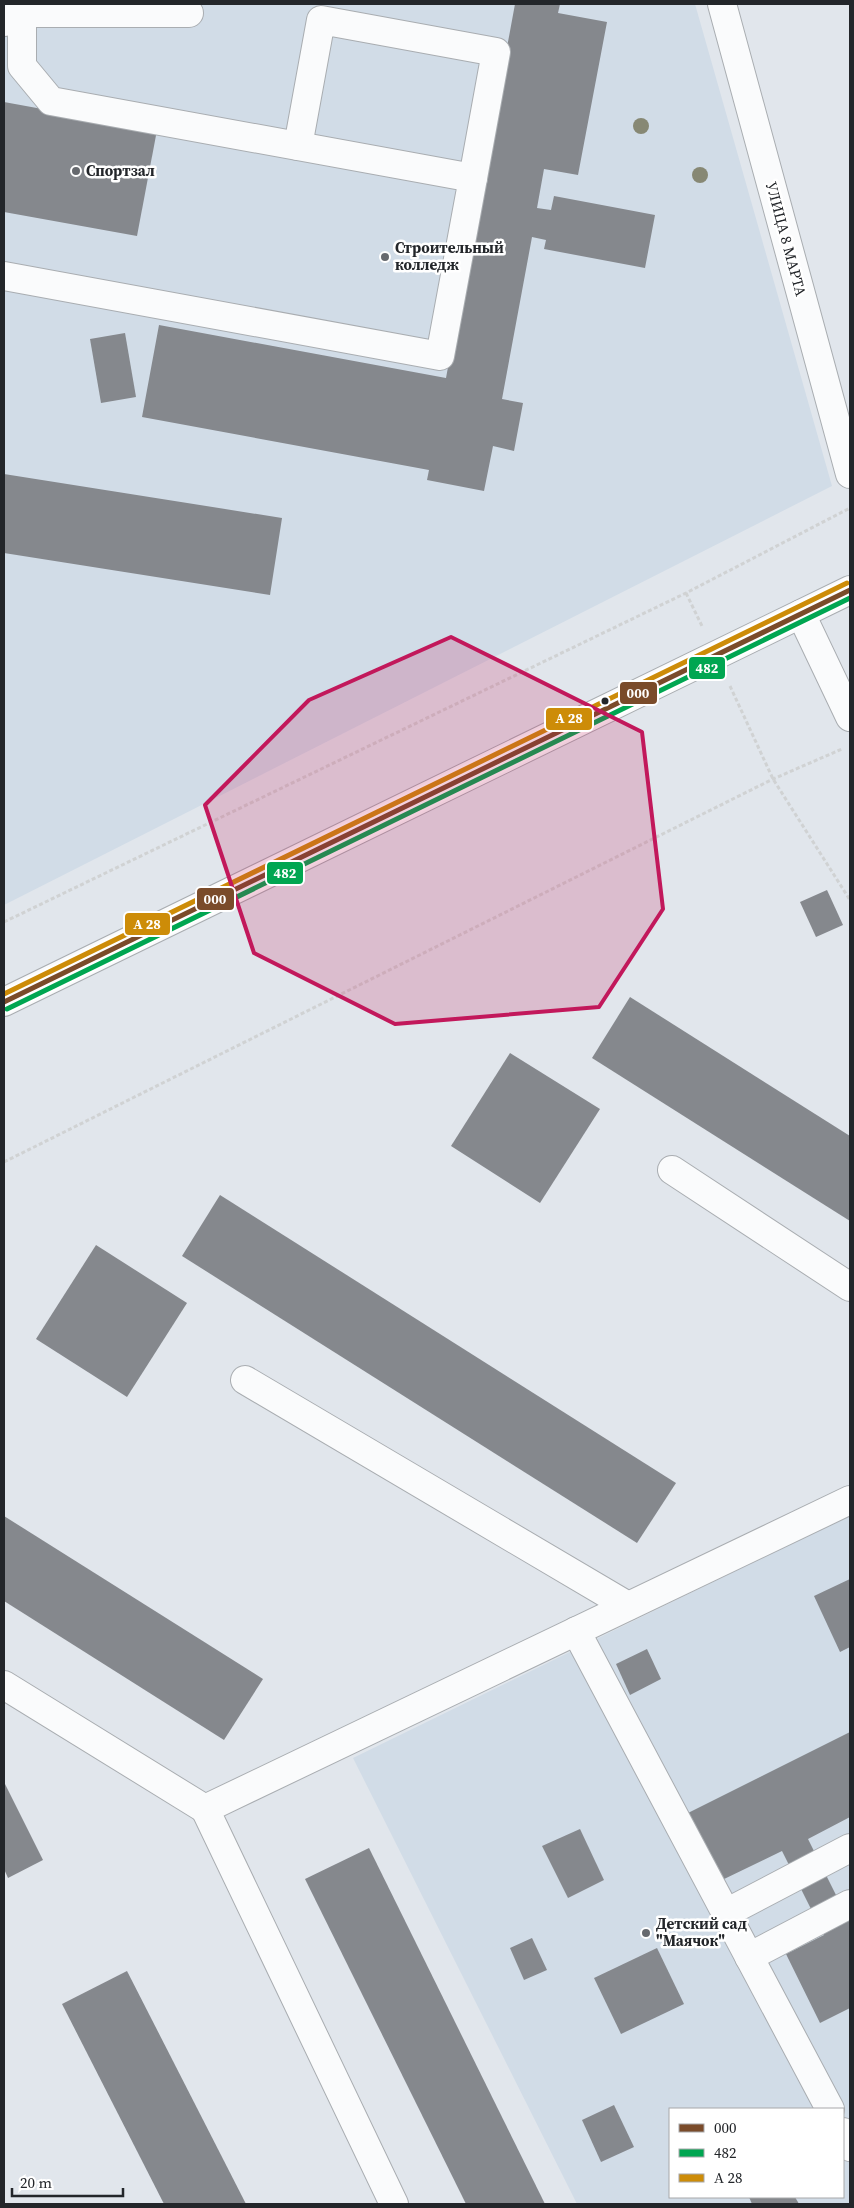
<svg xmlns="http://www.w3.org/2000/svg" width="854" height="2208" font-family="'Source Serif 4',serif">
  <rect width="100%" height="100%" fill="#e1e6ec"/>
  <!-- built -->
  <g fill="#d1dce7" fill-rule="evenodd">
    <path d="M51 4H695L832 486 4 905V28H53Z"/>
    <path d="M850 1515V2204H577L353 1758ZM670 2109H843V2197H670Z"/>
  </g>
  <!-- building -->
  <g fill="#85888d">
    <path d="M515 4H560L558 13 607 22 578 175 544 169 537 208 551 210 554 196 655 215 645 268 544 249 546 240 532 237 502 399 523 403 514 451 493 446 484 491 427 480 429 470 142 417 159 325 446 378Z"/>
    <path d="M4 102 157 130 137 236 4 212Z"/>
    <path d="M125 333 136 397 101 403 90 339Z"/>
    <path d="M4 474 282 518 270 595 4 553Z"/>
    <path d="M827 890 843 925 816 937 800 902Z"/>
    <path d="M630 997 850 1136V1221L592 1058Z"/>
    <path d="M510 1053 600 1109 540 1203 451 1146Z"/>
    <path d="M220 1195 676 1483 637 1543 182 1256Z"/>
    <path d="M96 1245 187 1303 127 1397 36 1339Z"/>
    <path d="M4 1516 263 1679 224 1740 4 1601Z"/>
    <path d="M850 1579V1647L840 1652 814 1596Z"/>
    <path d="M647 1649 661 1679 630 1695 616 1664Z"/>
    <path d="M850 1732V1817L808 1839 850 1923V2008L820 2023 786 1954 824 1935 782 1851 720 1881 686 1814Z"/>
    <path d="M4 1782 43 1860 8 1878 4 1869Z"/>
    <path d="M580 1829 604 1880 568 1898 542 1846Z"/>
    <path d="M369 1848 545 2204H466L305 1879Z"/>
    <path d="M532 1938 547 1970 524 1980 510 1948Z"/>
    <path d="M657 1948 684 2004 621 2034 594 1978Z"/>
    <path d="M127 1971 246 2204H164L62 2004Z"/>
    <path d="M614 2105 634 2147 601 2162 582 2120Z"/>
    <path d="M749 2197H795L799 2204H752Z"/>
  </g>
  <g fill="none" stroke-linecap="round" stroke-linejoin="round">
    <defs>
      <g id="minor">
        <path d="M19 4 22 13H189"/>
        <path d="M722 4 850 474"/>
        <path d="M4 22 22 13V66L51 101 473 178 440 356 4 276"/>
        <path d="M298 146 321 20 496 52 473 178"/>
        <path d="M801 614 850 717"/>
        <path d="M672 1170 850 1287"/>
        <path d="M245 1380 628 1606"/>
        <path d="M576 1631 830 2109"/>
        <path d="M4 1685 205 1809"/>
        <path d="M726 1913 850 1848"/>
        <path d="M749 1957 850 1904"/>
        <path d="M843 2132 850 2147"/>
        <path d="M394 2204 205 1809 850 1500"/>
      </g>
      <path id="major" d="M4 1002 850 590"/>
    </defs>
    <!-- minor casing -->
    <use href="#minor" stroke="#a9adb1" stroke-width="30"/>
    <!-- major casing -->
    <use href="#major" stroke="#a9adb1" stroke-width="30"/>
    <!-- path -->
    <g stroke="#d0d2d3" stroke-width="3" stroke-dasharray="4 2.5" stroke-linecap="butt">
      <path d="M686 593 702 626"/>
      <path d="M730 686 773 779 850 900"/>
      <path d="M4 922 686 593 850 508"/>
      <path d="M4 1162 773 779 842 749"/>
    </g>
    <!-- minor -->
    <use href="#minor" stroke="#fafbfc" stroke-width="28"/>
    <!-- major -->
    <use href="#major" stroke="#fafbfc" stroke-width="28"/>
    <defs>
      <path id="bus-1" d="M4 1002 850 590"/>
      <path id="bus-2" d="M7 1009 850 598"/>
      <path id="bus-3" d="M4 994 847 583"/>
    </defs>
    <!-- bus-1 casing -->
    <use href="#bus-1" stroke="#fff" stroke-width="9"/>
    <!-- bus-2 casing -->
    <use href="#bus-2" stroke="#fff" stroke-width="9"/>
    <!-- bus-3 casing -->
    <use href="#bus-3" stroke="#fff" stroke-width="9"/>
    <!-- bus-1 -->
    <use href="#bus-1" stroke="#7a4b2a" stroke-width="5"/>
    <!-- bus-2 -->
    <use href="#bus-2" stroke="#00a651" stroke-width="5"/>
    <!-- bus-3 -->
    <use href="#bus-3" stroke="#cd8c08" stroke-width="5"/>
  </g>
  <!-- trees -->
  <g fill="#878874">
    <circle cx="641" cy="126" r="8"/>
    <circle cx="700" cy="175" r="8"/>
  </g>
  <!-- marked area -->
  <path fill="#c2185b" fill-opacity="0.2" stroke="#c2185b" stroke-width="4" stroke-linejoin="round" d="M451 637 642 732 663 909 599 1007 395 1024 254 953 205 805 309 700Z"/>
  <!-- markers -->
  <g fill="#66696e" stroke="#fff" stroke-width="2">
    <circle cx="76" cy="171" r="5"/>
    <circle cx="385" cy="257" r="5"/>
    <circle cx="646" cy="1933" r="5"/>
  </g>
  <circle fill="#23262a" stroke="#fff" stroke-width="2" cx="605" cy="701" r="4.5"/>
  <g text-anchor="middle" stroke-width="5" stroke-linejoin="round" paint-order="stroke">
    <!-- poi labels -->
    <g font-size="15" font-weight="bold" fill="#23262a" stroke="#fff" text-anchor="start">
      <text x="86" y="176">Спортзал</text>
      <text x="395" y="253">Строительный<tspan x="395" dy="17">колледж</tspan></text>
      <text x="656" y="1929">Детский сад<tspan x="656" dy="17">"Маячок"</tspan></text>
    </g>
    <!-- street labels -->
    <g font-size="15" fill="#23262a" stroke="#fff">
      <text transform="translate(786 239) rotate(75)" y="5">УЛИЦА 8 МАРТА</text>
    </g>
  </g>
  <g stroke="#fff" stroke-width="2">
    <rect x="688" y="656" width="38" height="24" rx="5" fill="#00a651"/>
    <rect x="619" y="681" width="39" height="24" rx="5" fill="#7a4b2a"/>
    <rect x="545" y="707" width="48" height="24" rx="5" fill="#cd8c08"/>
    <rect x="266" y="861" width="38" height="24" rx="5" fill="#00a651"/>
    <rect x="196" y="887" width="39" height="24" rx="5" fill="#7a4b2a"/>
    <rect x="124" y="912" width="47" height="24" rx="5" fill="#cd8c08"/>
  </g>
  <g font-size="14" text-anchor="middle" font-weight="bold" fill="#fff">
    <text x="707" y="673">482</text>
    <text x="638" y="698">000</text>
    <text x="569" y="723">А 28</text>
    <text x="285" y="878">482</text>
    <text x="215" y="904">000</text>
    <text x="147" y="929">А 28</text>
  </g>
  <!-- border -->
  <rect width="854" height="2208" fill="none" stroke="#23262a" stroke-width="10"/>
  <!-- legend -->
  <rect x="669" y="2108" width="175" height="90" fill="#ffffff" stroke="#a7a8aa"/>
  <rect x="679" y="2124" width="25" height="8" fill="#7a4b2a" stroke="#a7a8aa"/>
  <text x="714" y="2133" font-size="15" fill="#23262a">000</text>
  <rect x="679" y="2149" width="25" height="8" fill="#00a651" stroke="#a7a8aa"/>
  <text x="714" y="2158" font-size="15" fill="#23262a">482</text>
  <rect x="679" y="2174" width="25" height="8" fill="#cd8c08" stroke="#a7a8aa"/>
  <text x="714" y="2183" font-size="15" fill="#23262a">А 28</text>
  <!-- scale -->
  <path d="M12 2188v8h111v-8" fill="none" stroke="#23262a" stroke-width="2.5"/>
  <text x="20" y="2188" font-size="15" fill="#23262a" stroke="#ffffff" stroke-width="4" paint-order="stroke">20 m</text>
</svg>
